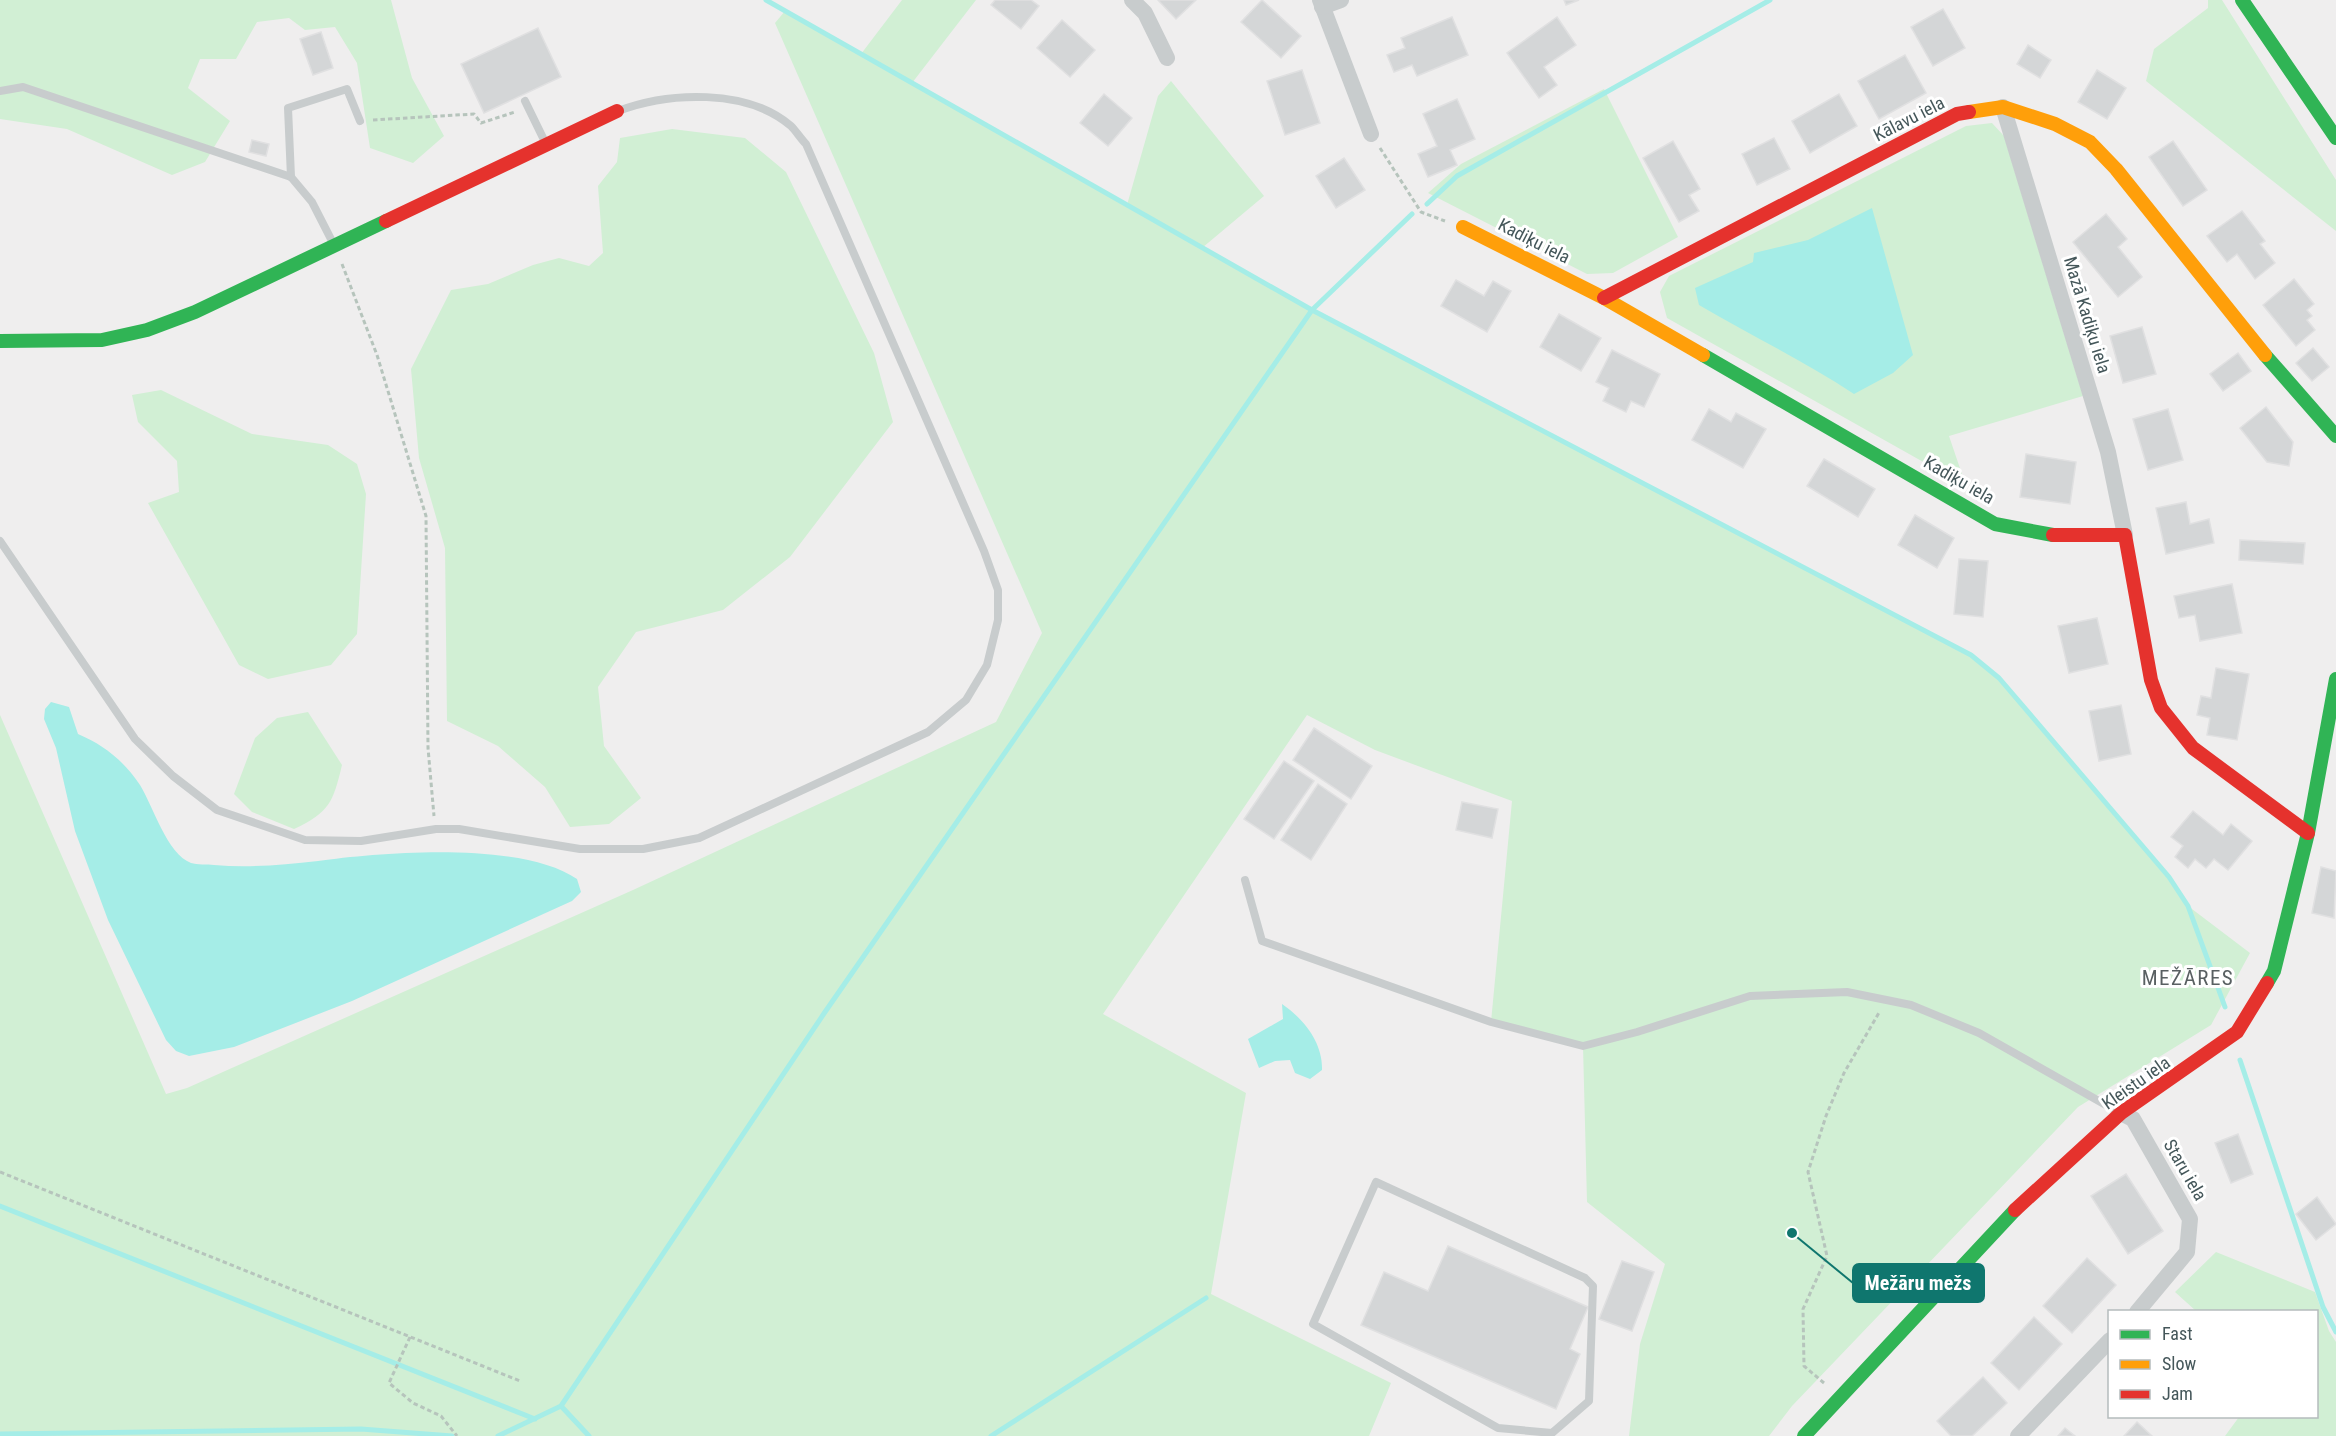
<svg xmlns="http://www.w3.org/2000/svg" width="2336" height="1436" font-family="'Roboto Condensed',sans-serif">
  <rect width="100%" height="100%" fill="#efeeee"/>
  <!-- green -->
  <g fill="#d1efd4">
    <path d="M0 0H391L412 78 444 136 413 163 370 148 357 63 335 27 305 30 289 18 257 22 236 59H200L188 88 230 121 205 162 172 175 67 129 0 119Z"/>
    <path d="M902 0H976L912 83 1127 205 1158 96 1171 81 1264 196 1202 248 1312 310 1971 655 1999 678 2169 877 2188 906 2250 953 2211 1025 2078 1107 1792 1406 1769 1436H1629L1640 1344 1665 1264 1587 1202 1583 1046 1491 1022 1512 801 1375 750 1307 715 1103 1014 1246 1093 1211 1294 1391 1383 1369 1436H0V715L166 1094 187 1088 633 890 996 722 1042 633 775 23 785 11 861 54Z"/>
    <path d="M2208 0H2222L2336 180V231L2146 81 2154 49 2208 8Z"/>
    <path d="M1604 89 1678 237 1613 273 1587 274 1428 193 1461 164Z"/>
    <path d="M1992 123 2004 136 2083 396 1949 436 1966 486 1667 318 1660 292 1669 276 1966 126Z"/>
    <path d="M672 129 745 138 786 172 874 353 893 422 790 557 723 610 636 632 598 687 604 746 641 798 609 824 570 827 545 787 498 746 447 721 445 548 419 458 411 369 451 290 488 284 533 265 559 258 589 266 603 253 598 186 617 162 620 138Z"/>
    <path d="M161 390 252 434 328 445 357 464 366 494 357 634 331 665 268 679 239 665 148 503 179 492 177 461 138 422 132 395Z"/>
    <path d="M308 712 342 765C333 802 330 812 294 829L252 812 234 794 255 738 277 718Z"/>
    <path d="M2216 1252 2315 1292 2329 1331 2336 1342V1436H2225L2239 1417 2316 1416V1312L2196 1311 2175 1292Z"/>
  </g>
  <!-- water -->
  <g fill="#a5ede7">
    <path d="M1872 208 1913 355 1893 373 1854 394C1804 361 1750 335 1699 305L1695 288 1753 262 1754 253 1808 240Z"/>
    <path d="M51 702 69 707 78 734C104 745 124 761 140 785 153 806 167 854 191 863 197 865 207 864 214 865 249 868 282 865 318 861 383 852 522 841 577 879L581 892 572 901 352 1001 234 1047 189 1056 176 1051 166 1040 108 920 75 831 56 748 44 719 45 709Z"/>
    <path d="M1282 1004C1304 1019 1323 1043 1322 1070L1310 1079 1295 1073 1290 1060 1275 1061 1259 1068 1248 1039 1283 1019Z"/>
  </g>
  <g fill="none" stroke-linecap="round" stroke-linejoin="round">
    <!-- stream -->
    <g stroke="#a5ede7" stroke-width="5">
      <path d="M766 0 1312 310 1971 655 1999 678 2169 877 2188 906 2225 1007"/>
      <path d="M1427 204 1457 176 1770 0"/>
      <path d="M2240 1060 2323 1307 2336 1332"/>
      <path d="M0 1206 535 1419"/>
      <path d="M561 1406 589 1436"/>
      <path d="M0 1434 361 1429 452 1436"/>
      <path d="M498 1436 561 1406 825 1012 1312 310 1412 214"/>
      <path d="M991 1436 1206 1298"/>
    </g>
  </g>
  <!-- building -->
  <g fill="#d4d6d7" stroke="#e0e0e1" stroke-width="1.5">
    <path d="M995 0H1031L1039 6 1021 29 991 5Z"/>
    <path d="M1158 0H1196L1176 19Z"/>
    <path d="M1262 0 1301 36 1281 58 1241 22Z"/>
    <path d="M1564 0H1579L1566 5Z"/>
    <path d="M1943 9 1965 48 1933 66 1911 27Z"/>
    <path d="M1452 17 1468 55 1417 76 1412 65 1394 72 1387 55 1405 48 1401 38Z"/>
    <path d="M1557 17 1576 45 1544 67 1557 85 1539 98 1507 53Z"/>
    <path d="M1062 20 1095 50 1070 77 1037 48Z"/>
    <path d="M538 28 561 77 484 113 461 64Z"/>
    <path d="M321 32 333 68 313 75 300 39Z"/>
    <path d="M2028 45 2051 60 2040 78 2017 64Z"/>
    <path d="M1905 55 1926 93 1879 119 1858 81Z"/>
    <path d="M1302 70 1320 123 1285 135 1267 81Z"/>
    <path d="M2097 70 2126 88 2107 119 2078 102Z"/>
    <path d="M1104 94 1132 118 1108 146 1080 123Z"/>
    <path d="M1839 94 1857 126 1810 153 1792 121Z"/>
    <path d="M1457 99 1475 139 1450 150 1457 165 1428 177 1418 154 1437 146 1423 114Z"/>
    <path d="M1774 138 1790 169 1757 185 1742 154Z"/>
    <path d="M252 140 269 144 266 156 249 152Z"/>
    <path d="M1673 141 1700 189 1689 195 1699 211 1679 222 1643 158Z"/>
    <path d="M2173 141 2207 190 2183 206 2149 157Z"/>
    <path d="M1344 158 1365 190 1336 208 1316 176Z"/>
    <path d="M2242 211 2265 241 2260 244 2275 263 2255 279 2237 254 2227 262 2207 236Z"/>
    <path d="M2106 214 2127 239 2118 247 2142 277 2118 297 2073 242Z"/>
    <path d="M2294 279 2314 304 2307 310 2312 316 2307 320 2315 330 2296 346 2263 305Z"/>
    <path d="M1456 280 1484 296 1493 281 1511 291 1487 332 1441 306Z"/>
    <path d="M1559 314 1601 338 1581 371 1540 347Z"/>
    <path d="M2142 327 2156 374 2123 383 2110 336Z"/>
    <path d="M2313 348 2329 367 2312 381 2296 363Z"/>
    <path d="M1612 350 1660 374 1644 407 1631 401 1626 412 1603 401 1609 388 1596 382Z"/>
    <path d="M2238 353 2251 371 2223 391 2210 374Z"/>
    <path d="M2266 407 2293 442 2289 466 2267 462 2240 428Z"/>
    <path d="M1709 409 1731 422 1736 413 1766 429 1743 468 1692 440Z"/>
    <path d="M2168 409 2183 460 2148 470 2133 419Z"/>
    <path d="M2026 454 2076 462 2070 504 2020 497Z"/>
    <path d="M1824 459 1875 489 1858 517 1807 486Z"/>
    <path d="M2186 502 2190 524 2209 519 2214 543 2166 554 2156 508Z"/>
    <path d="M1915 515 1954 538 1937 568 1898 545Z"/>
    <path d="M2240 540 2305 543 2303 564 2239 560Z"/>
    <path d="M1959 559 1988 561 1983 617 1954 614Z"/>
    <path d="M2232 584 2242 633 2200 641 2195 615 2179 618 2174 596Z"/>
    <path d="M2097 618 2108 664 2069 673 2058 626Z"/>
    <path d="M2216 668 2249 674 2237 740 2207 735 2210 718 2197 715 2201 696 2211 698Z"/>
    <path d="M2121 705 2131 754 2099 761 2089 711Z"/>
    <path d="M1314 728 1372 766 1351 799 1293 760Z"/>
    <path d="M1284 761 1314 781 1274 839 1244 819Z"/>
    <path d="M1318 784 1347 804 1311 860 1281 840Z"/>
    <path d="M1462 802 1498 809 1492 838 1456 830Z"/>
    <path d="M2193 811 2223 835 2231 824 2252 841 2228 870 2214 859 2206 868 2195 859 2188 868 2175 857 2183 846 2171 837Z"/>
    <path d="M2321 867 2336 871 2334 918 2312 913Z"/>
    <path d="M2238 1134 2253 1174 2231 1183 2215 1143Z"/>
    <path d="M2126 1174 2163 1231 2128 1254 2091 1196Z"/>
    <path d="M2317 1197 2336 1224 2316 1240 2296 1214Z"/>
    <path d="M1448 1246 1588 1307 1570 1349 1580 1354 1556 1409 1361 1325 1384 1272 1428 1291Z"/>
    <path d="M2087 1258 2116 1285 2072 1333 2043 1306Z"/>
    <path d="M1622 1261 1654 1272 1632 1331 1599 1319Z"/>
    <path d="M2034 1317 2062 1344 2019 1390 1991 1363Z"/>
    <path d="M1983 1377 2007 1403 1972 1436H1951L1937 1421Z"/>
    <path d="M2137 1422 2152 1436H2124Z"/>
    <path d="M2065 1428 2075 1436H2058Z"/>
  </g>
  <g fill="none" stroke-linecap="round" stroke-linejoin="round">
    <!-- path -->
    <g stroke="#b6c4bc" stroke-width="3" stroke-dasharray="4.5 3" stroke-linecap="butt">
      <path d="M373 120 474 114 481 123 515 112"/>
      <path d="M1380 148 1421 212 1445 221"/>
      <path d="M342 264 377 355 426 516 428 748 434 816"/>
      <path d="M0 1172 520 1381"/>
      <path d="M410 1337 389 1383 413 1403 441 1416 457 1436"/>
      <path d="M1824 1383 1804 1366 1803 1309 1827 1256 1808 1172 1826 1116 1844 1073 1880 1011"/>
    </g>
    <!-- lane -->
    <g stroke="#c8cccd" stroke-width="8">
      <path d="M0 91 23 87 291 177 312 202 334 245"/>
      <path d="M525 101 546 144"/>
      <path d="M291 177 288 108 347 89 360 121"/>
      <path d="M0 541 135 739 173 776 217 810 305 840 361 841 436 829H459L580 849H643L699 838 928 732 966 700 987 665 998 620V590L984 551 806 144C801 139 796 131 791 126 747 88 668 92 618 111"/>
      <path d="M1245 880 1262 941 1491 1022 1583 1046 1637 1032 1750 996 1847 992 1911 1005 1979 1033 2120 1113"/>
      <path d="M1376 1182 1585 1278 1593 1286 1589 1401 1552 1433 1498 1428 1313 1324Z"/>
    </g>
    <!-- street -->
    <g stroke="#c8cccd" stroke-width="16">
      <path d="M1132 0 1145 13 1167 58"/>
      <path d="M1320 0 1371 134"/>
      <path d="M1322 7 1341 0"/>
      <path d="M2003 107 2108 452 2125 535"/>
      <path d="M2121 1113 2133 1119 2190 1219 2187 1252 2137 1312"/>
      <path d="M2018 1436 2110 1340"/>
    </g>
    <!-- fast -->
    <g stroke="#30b455" stroke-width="14">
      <path d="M2242 0 2336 138"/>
      <path d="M0 341 102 340 147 330 195 312 386 221"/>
      <path d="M1703 355 1995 524 2053 535"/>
      <path d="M2265 355 2336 436"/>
      <path d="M2267 983 2274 971 2308 833 2336 679"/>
      <path d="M1804 1436 2015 1210"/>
    </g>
    <!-- slow -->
    <g stroke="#ff9f0a" stroke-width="14">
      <path d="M1969 112 2003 107 2055 124 2090 142 2116 169 2265 355"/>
      <path d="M1463 227 1604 298 1703 355"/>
    </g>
    <!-- jam -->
    <g stroke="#e5322d" stroke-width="14">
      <path d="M386 221 617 111"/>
      <path d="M1604 298 1957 114 1969 112"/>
      <path d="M2053 535H2125L2151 680 2161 708 2193 748 2308 833"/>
      <path d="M2015 1210 2121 1113 2237 1032 2267 983"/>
    </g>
  </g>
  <g text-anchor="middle" stroke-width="6" stroke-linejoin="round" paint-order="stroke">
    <!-- street labels -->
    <g font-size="18" fill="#45575a" stroke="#fff">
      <text transform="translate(1909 119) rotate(-27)" y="6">Kālavu iela</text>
      <text transform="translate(1534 241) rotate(27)" y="6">Kadiķu iela</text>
      <text transform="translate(2087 315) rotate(73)" y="6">Mazā Kadiķu iela</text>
      <text transform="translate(1959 480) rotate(30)" y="6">Kadiķu iela</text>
      <text transform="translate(2136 1083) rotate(-35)" y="6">Kleistu iela</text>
      <text transform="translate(2185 1170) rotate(60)" y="6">Staru iela</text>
    </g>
    <!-- quarter labels -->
    <g font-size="21" letter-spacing="1.5" fill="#596062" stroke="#fff">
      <text x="2188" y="985">MEŽĀRES</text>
    </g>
  </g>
  <!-- callouts -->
  <path fill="none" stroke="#0f766e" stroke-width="2" d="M1792 1233L1853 1283"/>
  <circle fill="#0f766e" stroke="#fff" stroke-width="2" cx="1792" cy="1233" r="6"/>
  <rect fill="#0f766e" stroke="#0f766e" stroke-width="2" x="1853" y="1264" width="131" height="38" rx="6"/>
  <g font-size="20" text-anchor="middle" font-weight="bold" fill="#fff">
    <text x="1918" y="1290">Mežāru mežs</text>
  </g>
  <!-- legend -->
  <rect x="2108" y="1310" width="210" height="108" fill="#ffffff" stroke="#b5bcbd" stroke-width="1.5"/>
  <rect x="2120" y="1330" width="30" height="9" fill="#30b455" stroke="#b5bcbd" stroke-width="1.5"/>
  <text x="2162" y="1340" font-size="18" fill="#45575a">Fast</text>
  <rect x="2120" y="1360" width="30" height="9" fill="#ff9f0a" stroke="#b5bcbd" stroke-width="1.5"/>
  <text x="2162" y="1370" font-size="18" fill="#45575a">Slow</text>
  <rect x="2120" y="1390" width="30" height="9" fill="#e5322d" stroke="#b5bcbd" stroke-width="1.5"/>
  <text x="2162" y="1400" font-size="18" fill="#45575a">Jam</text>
</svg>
